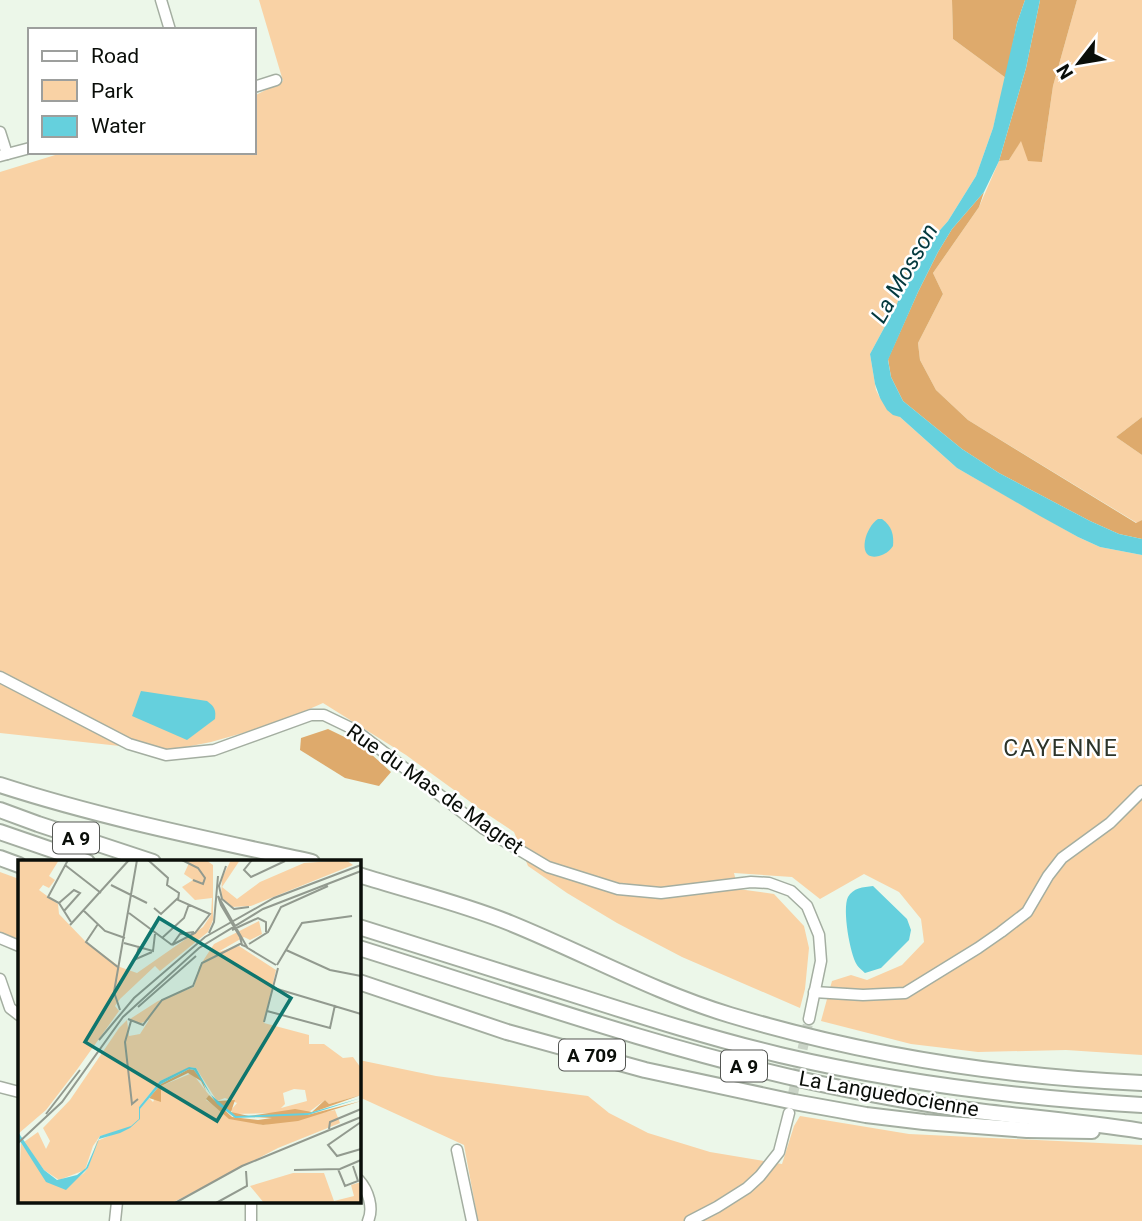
<svg xmlns="http://www.w3.org/2000/svg" width="1142" height="1221" font-family="Roboto,sans-serif">
  <rect width="100%" height="100%" fill="#ecf7e9"/>
  <!-- green -->
  <g fill="#f9d2a5">
    <path d="M259 0H952L953 39 1006 78 993 128 976 176 948 221 933 238 923 255 909 274 904 283 897 304 870 354 876 390 880 398 900 417 957 468 1078 537 1100 547 1142 555V1055L1066 1050 978 1052 911 1044 821 1021 832 981 851 975 867 980 902 965 924 942 921 919 899 892 864 874 820 899 792 877 734 873 738 889 774 894 804 926 809 948 805 989 800 1008 682 957 617 923 567 893 528 866 514 832 487 814 406 755 323 703 269 727H264L211 742 166 751 0 733V172L65 152H254V96L283 81Z"/>
    <path d="M1077 0H1142V417L1116 437 1142 455V520L1137 523 968 420 936 390 920 360 918 343 943 294 933 273 979 207 999 161 1009 160 1021 140 1042 162 1053 86Z"/>
    <path d="M0 872 19 879V939L0 932Z"/>
    <path d="M359 1060 436 1076 588 1096 609 1113 648 1133 710 1152 782 1164 794 1126 800 1116 909 1134 1142 1145V1221H478L464 1145 359 1097Z"/>
  </g>
  <!-- forest -->
  <g fill="#deaa6c">
    <path d="M952 0H1025L1017 23 1006 78 953 39Z"/>
    <path d="M1040 0H1077L1053 86 1042 162 1028 161 1021 141 1009 160 999 161 1026 68Z"/>
    <path d="M984 192 979 207 933 273 943 294 918 343 920 360 936 390 968 420 1136 523 1142 520V539L1119 534 1090 521 999 473 962 449 903 401 891 377 888 359 918 292 938 252 952 229Z"/>
    <path d="M1142 417V455L1116 437Z"/>
    <path d="M328 729 361 745 391 772 379 786 345 778 300 750 301 738Z"/>
  </g>
  <!-- water -->
  <g fill="#65d0dd">
    <path d="M1025 0H1040L1026 68 999 161 984 192 952 229 938 252 918 292 888 360 891 377 903 401 962 449 999 473 1090 521 1119 534 1142 539V555L1100 547 1078 537 1040 516 957 468 900 417 893 415 887 410 880 398 875 384 870 354 897 304 904 283 909 274 923 255 933 238 948 221 976 176 993 128 1017 23Z"/>
    <path d="M878 519H882C892 526 894 535 893 546 889 552 885 554 879 556 856 562 864 528 878 519Z"/>
    <path d="M141 691 207 701C215 707 216 710 215 719L187 740 132 716Z"/>
    <path d="M873 886 907 919 911 930 909 940 881 968 865 973C864 972 857 966 857 965 850 954 842 909 848 897 853 888 863 887 873 886Z"/>
  </g>
  <g fill="none" stroke-linecap="round" stroke-linejoin="round">
    <!-- minor-tunnel -->
    <path stroke="#cad4c7" stroke-width="10" stroke-dasharray="10 5" stroke-linecap="butt" d="M790 1108 809 1019"/>
    <defs>
      <g id="minor">
        <path d="M161 0 170 30"/>
        <path d="M254 87 276 80"/>
        <path d="M0 132 7 154"/>
        <path d="M0 156 30 148"/>
        <path d="M0 677 129 744 166 755 214 750 311 715H324L355 730 484 829 548 867 618 889 661 893 751 882 769 883 791 891 807 906 819 935 821 961 809 1019"/>
        <path d="M0 938 19 946"/>
        <path d="M0 979 10 1008 19 1015"/>
        <path d="M814 992 863 995 905 993 978 948 1001 932 1027 912 1048 876 1062 858 1110 823 1142 791"/>
        <path d="M0 1087 19 1092"/>
        <path d="M457 1150 472 1221"/>
        <path d="M359 1180C368 1190 374 1208 368 1221"/>
        <path d="M251 1202V1221"/>
        <path d="M115 1221 117 1202"/>
        <path d="M690 1221 717 1207 747 1188 760 1176 779 1152 789 1113"/>
      </g>
      <g id="highway">
        <path d="M0 785C102 818 207 839 312 862"/>
        <path d="M0 810 38 824 153 862"/>
        <path d="M0 832 87 862"/>
        <path d="M0 858 19 865"/>
        <path d="M359 875C409 891 461 903 510 923 584 953 654 992 730 1015 864 1055 1003 1077 1142 1083"/>
        <path d="M359 927C433 951 507 974 581 997 647 1018 713 1039 780 1055 899 1083 1020 1098 1142 1105"/>
        <path d="M359 948C509 995 658 1048 812 1082 863 1093 916 1103 968 1110 1026 1117 1084 1122 1142 1131"/>
        <path d="M359 982 507 1032 645 1070 794 1102 866 1115 924 1122 1027 1130 1092 1131"/>
      </g>
    </defs>
    <!-- minor casing -->
    <use href="#minor" stroke="#a4aea1" stroke-width="13"/>
    <!-- highway casing -->
    <use href="#highway" stroke="#a4aea1" stroke-width="18"/>
    <!-- minor -->
    <use href="#minor" stroke="#fff" stroke-width="10"/>
    <!-- highway -->
    <use href="#highway" stroke="#fff" stroke-width="14"/>
  </g>
  <g text-anchor="middle" stroke-width="5" stroke-linejoin="round" paint-order="stroke">
    <!-- shield labels -->
    <g fill="#fff" stroke="#545653" stroke-width="2">
      <rect x="53" y="822.5" width="46" height="31" rx="5"/>
      <rect x="559" y="1039.5" width="66" height="31" rx="5"/>
      <rect x="721" y="1050.5" width="46" height="31" rx="5"/>
    </g>
    <g font-size="19" font-weight="bold" fill="#0a0e09">
      <text x="76" y="845">A 9</text>
      <text x="592" y="1062">A 709</text>
      <text x="744" y="1073">A 9</text>
    </g>
    <!-- street labels -->
    <g font-size="21" fill="#0a0e09" stroke="#fff">
      <text transform="translate(435 789) rotate(35)" y="7">Rue du Mas de Magret</text>
      <text transform="translate(889 1094) rotate(10)" y="7">La Languedocienne</text>
    </g>
    <!-- water labels -->
    <g font-size="23" font-style="italic" fill="#03393e" stroke="#fff">
      <text transform="translate(904 273) rotate(-60)" y="8">La Mosson</text>
    </g>
    <!-- neighbourhood labels -->
    <g font-size="23" letter-spacing="2" fill="#2c342a" stroke="#fff">
      <text x="1061" y="756">CAYENNE</text>
    </g>
  </g>
  <!-- overview -->
  <g transform="translate(18 860)">
    <rect width="343" height="343" fill="#ecf7e9"/>
    <path d="M0 0H41L31 16 37 20 31 28 25 25 21 30 40 44 41 54 67 81 102 107 119 113 185 67 193 55 194 38 177 40 164 27 175 20 166 14 171 3 166 0H188L195 5V60L190 72 142 111 137 106 102 139 97 146 101 151 58 211 28 250 0 274ZM213 0H222L204 27 219 39 242 22 286 3 328 0 335 5 233 46 214 47 203 37 204 18ZM241 61 244 74 232 80 226 77 200 92 221 86 258 110 246 163 291 175V184H306L325 198 335 197 343 208V235L311 244 307 240 291 252 215 254 213 250 219 243 207 238 199 241 178 208 172 207 142 221 121 247V250L131 238 135 242 143 226 174 213 191 235 188 240 216 258 245 265 317 250 322 263 260 288 154 343H0L3 283 33 325 28 317 42 322 56 318 54 322 66 313 70 308 79 281 103 271 82 276 75 286 67 310 41 320 26 310 6 282 20 272 28 289 32 281 25 268 52 240 101 168 109 160 111 176 122 174 131 160 121 164 112 159 140 141 176 127 181 107 196 84ZM276 229 287 230 289 241 263 248 267 244 265 233ZM275 313H306L316 341 336 336 333 325 343 322V343H246L232 326Z" fill="#f9d2a5" fill-rule="evenodd"/>
    <path d="M171 209 176 210 185 222 188 231 183 221 170 213 143 226V242L131 238 143 224ZM191 235 214 257 240 260 254 258 216 256 199 241 217 240 213 252 231 256 277 249 294 252 307 240 311 244 343 235 293 253 278 255H289L343 241 280 261 245 265 211 259 188 239Z" fill="#deaa6c"/>
    <path d="M171 207 178 208 193 235 218 256 291 253 343 238 290 255 217 258 199 244 176 210 171 209 143 224 122 249V259L112 268 102 273 81 279 70 308 48 330 28 322 0 278V272L26 310 39 320 59 315 68 308 82 276 113 266 121 259V247L142 221Z" fill="#65d0dd"/>
    <path fill="none" stroke="#929a8f" stroke-width="2" d="M50 0 30 37 41 43 53 62M130 0 150 18 149 25 161 33 160 40 192 54 177 73 154 85M164 0 180 8 187 18 185 24 175 20M234 0 226 10 233 17 267 1M47 5 83 33M208 6 201 26 204 39 216 49 231 47M93 25 129 43M200 36 203 45 222 77 224 85 229 87 200 36M41 43 56 30 62 33 46 51M136 48 143 54 160 38M65 50 87 71 107 78M111 53 154 85M80 64 68 82 101 108M52 65 111 0M214 70 240 58 248 62V72M191 73 196 62 200 16M144 78 166 58 171 44M106 83 135 91 137 74M231 84 250 72 263 47 310 26M154 85 162 74 176 72M121 86 118 99 134 92M228 87 258 105M268 90 312 110 343 116M259 105 284 63 334 56M256 128 343 154M120 147 178 96M102 150 96 132 119 0M249 151 312 168 317 145M110 159 125 165 144 140 175 126 184 103 224 83M113 161 107 182 114 244 120 239M246 162 260 108M81 180 116 138 187 77 256 38 343 5M28 254 62 210M343 262 310 285 319 296 343 289M311 269 312 262 343 249M0 283 44 242 105 157 181 88 245 49 343 11M320 309 327 326 340 321 335 306M276 310 322 309 343 300M157 343 224 306 343 257M198 343 229 326 228 311"/>
    <path fill="#0f766e" fill-opacity="0.15" stroke="#0f766e" stroke-width="3.5" d="M141 58 273 138 199 261 67 182Z"/>
    <rect width="343" height="343" fill="none" stroke="#0a0e09" stroke-width="3.5"/>
  </g>
  <!-- legend -->
  <rect x="28" y="28" width="228" height="126" fill="#ffffff" stroke="#9d9f9d" stroke-width="2"/>
  <rect x="42" y="51" width="35" height="10" fill="#ffffff" stroke="#9d9f9d" stroke-width="2"/>
  <text x="91" y="63" font-size="21" fill="#0a0e09">Road</text>
  <rect x="42" y="80" width="35" height="21" fill="#f9d2a5" stroke="#9d9f9d" stroke-width="2"/>
  <text x="91" y="98" font-size="21" fill="#0a0e09">Park</text>
  <rect x="42" y="116" width="35" height="21" fill="#65d0dd" stroke="#9d9f9d" stroke-width="2"/>
  <text x="91" y="133" font-size="21" fill="#0a0e09">Water</text>
  <!-- north arrow -->
  <g transform="translate(1079 63) rotate(239)" stroke="#ffffff" stroke-width="5" paint-order="stroke">
  <path d="M0-5L12 26L0 18L-12 26Z" fill="#0a0e09"/>
  <text y="-10" font-size="19" font-weight="bold" text-anchor="middle" fill="#0a0e09">N</text>
  </g>
</svg>
